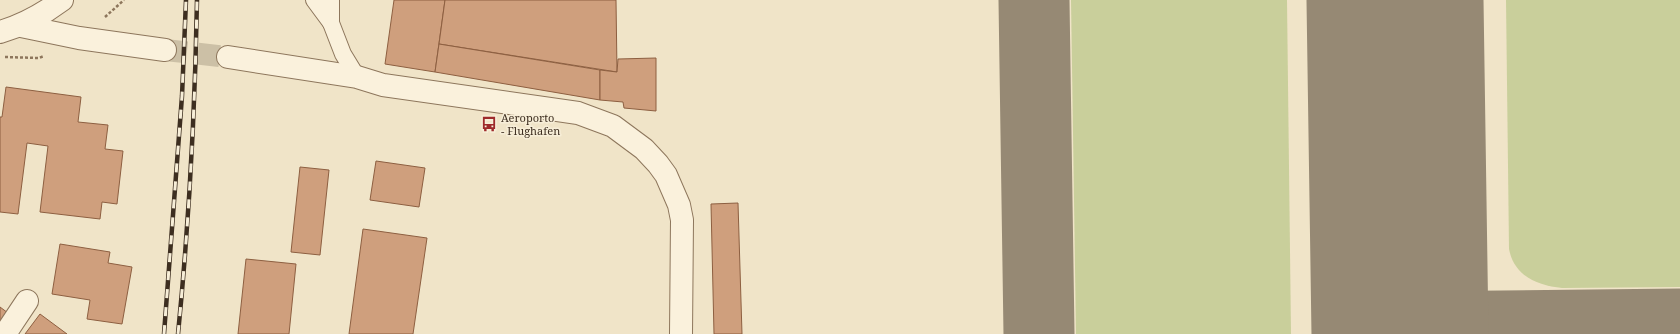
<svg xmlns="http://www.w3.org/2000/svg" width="1680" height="334" font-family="'Noto Serif',serif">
  <rect width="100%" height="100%" fill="#f0e4c8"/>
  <!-- green -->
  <g fill="#c9cf9b">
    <path d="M1071 0H1287L1291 334H1076Z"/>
    <path d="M1506 0H1680V287L1562 288C1537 285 1514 276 1509 249Z"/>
  </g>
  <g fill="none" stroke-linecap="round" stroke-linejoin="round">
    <!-- taxiway -->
    <g stroke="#968974" stroke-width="71">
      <path d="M1034 0 1039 334"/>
      <path d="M1400 327 1680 324"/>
    </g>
    <!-- runway -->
    <path stroke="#968974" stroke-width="177" d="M1395 0 1400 334"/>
  </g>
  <!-- building -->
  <g fill="#cf9f7d" stroke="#8d5f41">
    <path d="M394 0H445L435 72 385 64Z"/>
    <path d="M445 0H616L617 72 439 44Z"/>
    <path d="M439 44 600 70V100L435 72Z"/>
    <path d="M656 58V111L624 108 623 102 600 100V70L617 72 618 59Z"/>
    <path d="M6 87 81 97 78 122 108 125 105 149 123 151 117 204 102 202 100 219 40 212 48 146 27 143 18 214 0 212V117H2Z"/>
    <path d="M376 161 425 168 419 207 370 200Z"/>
    <path d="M300 167 329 170 320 255 291 252Z"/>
    <path d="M738 203 742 334H714L711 204Z"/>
    <path d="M363 229 427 238 413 334H349Z"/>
    <path d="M60 244 110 252 108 263 132 267 122 324 87 319 90 300 52 294Z"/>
    <path d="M246 259 296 264 289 334H238Z"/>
    <path d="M0 307 8 313 0 324Z"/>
    <path d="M40 314 67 334H25Z"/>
  </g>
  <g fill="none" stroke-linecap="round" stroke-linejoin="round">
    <!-- minor-tunnel -->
    <path stroke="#ccc0a6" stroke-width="22" stroke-dasharray="22 11" stroke-linecap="butt" d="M165 50 228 57"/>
    <defs>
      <g id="service">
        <path d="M314 0 331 23"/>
        <path d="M331 0V23L343 54 357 77"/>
      </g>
      <g id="minor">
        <path d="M21 26 79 38 165 50"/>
        <path d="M0 32C24 25 42 15 62 0"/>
        <path d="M228 57 357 77 383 85 578 113 613 126 644 149 658 164 666 175 679 205 682 220 681 334"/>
        <path d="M5 334 27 301"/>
      </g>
    </defs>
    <!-- service casing -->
    <use href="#service" stroke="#8d765c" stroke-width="18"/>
    <!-- minor casing -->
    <use href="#minor" stroke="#8d765c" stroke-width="24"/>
    <!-- path -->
    <g stroke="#8d765c" stroke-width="2.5" stroke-dasharray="3 2" stroke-linecap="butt">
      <path d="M105 17 124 0"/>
      <path d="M5 57 39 58 44 56"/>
    </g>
    <!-- service -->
    <use href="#service" stroke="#faf1dc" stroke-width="16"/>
    <!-- minor -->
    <use href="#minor" stroke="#faf1dc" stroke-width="22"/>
    <defs>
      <g id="rail">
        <path d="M164 334 182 96 186 0"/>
        <path d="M178 334C189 223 195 112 197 0"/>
      </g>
    </defs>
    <!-- rail casing -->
    <use href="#rail" stroke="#3d2e20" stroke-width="4.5"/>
    <!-- rail -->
    <use href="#rail" stroke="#f7eed8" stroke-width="3" stroke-dasharray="9" stroke-linecap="butt"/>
  </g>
  <!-- icons -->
  <defs>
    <symbol id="bus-bare" viewBox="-9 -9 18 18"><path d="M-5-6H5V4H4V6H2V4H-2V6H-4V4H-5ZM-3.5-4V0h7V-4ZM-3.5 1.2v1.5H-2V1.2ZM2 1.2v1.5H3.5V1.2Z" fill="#9e2a2b" stroke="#f7eed8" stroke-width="2.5" paint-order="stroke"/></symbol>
  </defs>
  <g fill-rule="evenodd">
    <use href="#bus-bare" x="478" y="113" width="22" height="22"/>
  </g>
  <g text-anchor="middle" stroke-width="3" stroke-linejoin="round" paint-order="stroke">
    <!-- poi labels -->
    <g font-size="11" fill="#3d2e20" stroke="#f7eed8" text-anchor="start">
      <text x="501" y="122">Aeroporto<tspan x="501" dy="13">- Flughafen</tspan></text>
    </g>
  </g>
</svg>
